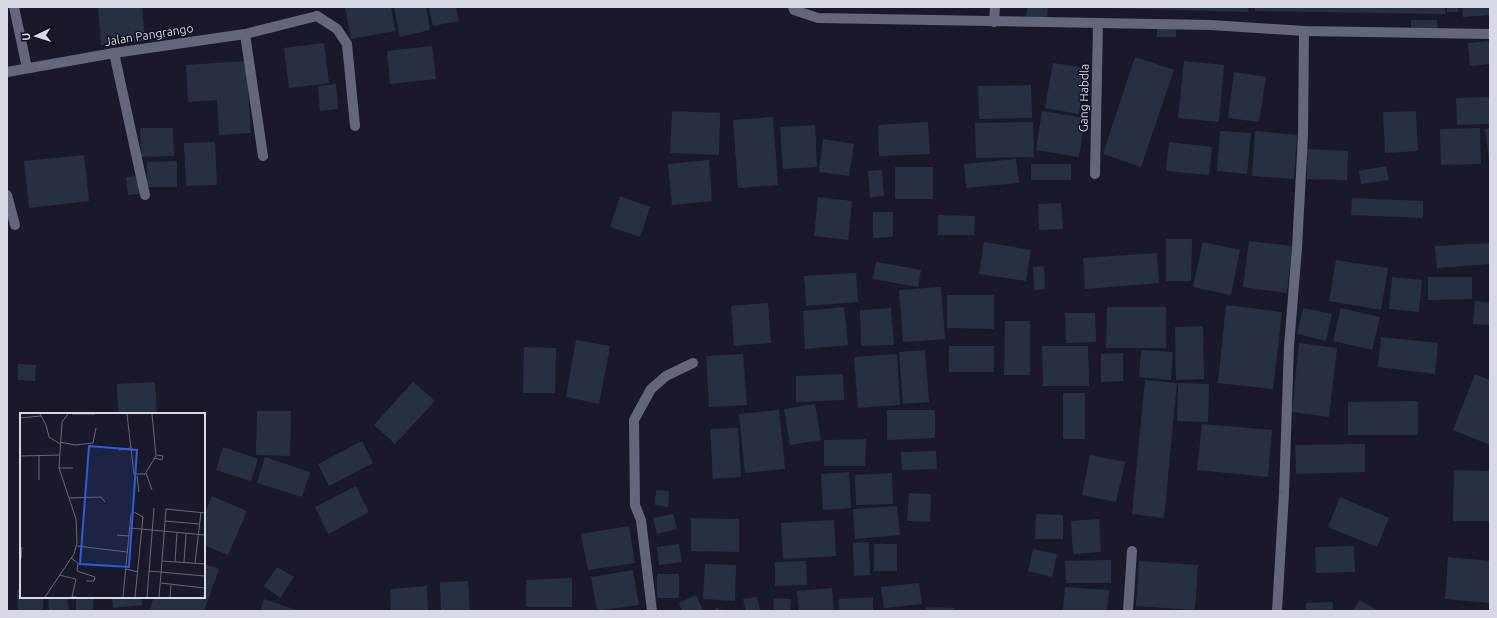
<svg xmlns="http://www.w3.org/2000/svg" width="1497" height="618" font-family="Ubuntu,sans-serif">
  <rect width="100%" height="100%" fill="#19192b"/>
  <!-- building -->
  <g fill="#273042">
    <path d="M98 7H142L145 41 101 45Z"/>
    <path d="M345 7H391L395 31 351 39Z"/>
    <path d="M394 7H426L430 30 400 37Z"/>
    <path d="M429 7H456L459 21 433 26Z"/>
    <path d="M1027 7H1048L1047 21 1026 18Z"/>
    <path d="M1104 7H1248V12L1104 8Z"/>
    <path d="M1255 7H1445V14L1255 11Z"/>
    <rect x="1447" y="7" width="11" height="5"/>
    <path d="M1462 7H1490V15L1463 17Z"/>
    <path d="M1411 20H1437L1438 31H1411Z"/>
    <rect x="1157" y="26" width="19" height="11"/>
    <path d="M1490 41V64L1470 66 1468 43Z"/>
    <path d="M324 43 329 83 289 88 284 48Z"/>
    <path d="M432 46 436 79 390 84 387 51Z"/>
    <path d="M1135 57 1174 70 1141 167 1103 154Z"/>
    <path d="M246 61 251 133 219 135 217 100 188 102 186 65Z"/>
    <path d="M1184 61 1224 65 1219 122 1178 118Z"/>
    <path d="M1053 63 1086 68 1079 114 1045 108Z"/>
    <path d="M1234 72 1266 77 1259 122 1228 118Z"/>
    <path d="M336 84 338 109 320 111 318 86Z"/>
    <path d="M1031 85 1032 118 979 119 978 86Z"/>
    <path d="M1490 97V124L1457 125 1456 98Z"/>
    <path d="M672 111 720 113 719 155 670 153Z"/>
    <path d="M1042 111 1085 118 1079 157 1036 150Z"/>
    <path d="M1416 111 1418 151 1385 153 1383 112Z"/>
    <path d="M773 117 778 185 738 188 733 120Z"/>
    <path d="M928 122 930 154 879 156 878 125Z"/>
    <path d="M1033 122 1034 157 976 158 975 123Z"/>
    <path d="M815 125 817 167 783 169 780 127Z"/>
    <path d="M140 128H173L174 156 141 157Z"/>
    <path d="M1480 128 1481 164 1441 165 1440 129Z"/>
    <path d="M1490 128V161H1489L1485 129Z"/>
    <path d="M1220 131 1251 133 1247 174 1217 171Z"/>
    <path d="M1255 131 1297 135 1294 179 1252 176Z"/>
    <path d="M823 139 854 144 849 176 819 172Z"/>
    <path d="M215 142 217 185 186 186 184 143Z"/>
    <path d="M1169 142 1212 147 1209 175 1166 171Z"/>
    <path d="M1307 149 1348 151 1347 180 1307 179Z"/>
    <path d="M84 155 89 201 29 208 24 161Z"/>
    <path d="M1016 159 1019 183 966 188 964 164Z"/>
    <path d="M709 160 712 201 672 205 668 164Z"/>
    <path d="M177 161V187H147V162Z"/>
    <rect x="1031" y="164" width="40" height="16"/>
    <path d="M1386 166 1389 180 1361 184 1359 171Z"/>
    <rect x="895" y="167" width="38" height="32"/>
    <path d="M882 170 884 196 870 197 868 171Z"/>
    <path d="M137 176 139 194 128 195 126 177Z"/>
    <path d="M620 196 650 207 640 237 610 227Z"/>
    <path d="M818 197 852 201 848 240 814 236Z"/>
    <path d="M1352 198 1423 201V218L1351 215Z"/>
    <path d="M1061 203 1063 229 1039 230 1038 204Z"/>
    <path d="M873 212H893V237L873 238Z"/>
    <path d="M938 215 975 216 974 235H938Z"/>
    <path d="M1166 239H1192L1191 281H1166Z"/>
    <path d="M1249 241 1292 246 1287 293 1243 287Z"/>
    <path d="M984 242 1031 250 1026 281 979 274Z"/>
    <path d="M1203 242 1240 250 1231 295 1193 287Z"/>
    <path d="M1489 243 1490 264 1437 268 1435 246Z"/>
    <path d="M1157 253 1159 283 1085 289 1083 258Z"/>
    <path d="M1336 260 1388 268 1381 310 1329 301Z"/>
    <path d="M876 262 921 270 918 287 873 279Z"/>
    <path d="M1044 266 1045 289 1034 290 1033 267Z"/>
    <path d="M856 273 858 302 806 306 804 276Z"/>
    <path d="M1392 277 1422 280 1419 312 1389 309Z"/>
    <path d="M1428 277H1472V299L1428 300Z"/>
    <path d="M941 287 945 339 903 342 899 290Z"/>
    <path d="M947 295H994V329L947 328Z"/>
    <path d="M1475 301 1490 303V325L1473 324Z"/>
    <path d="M768 303 771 343 734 346 731 306Z"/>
    <path d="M1226 305 1282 312 1273 389 1218 383Z"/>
    <path d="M844 307 848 345 805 349 803 311Z"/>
    <path d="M1107 307H1166V348H1106Z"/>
    <path d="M891 308 894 345 861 346 860 310Z"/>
    <path d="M1303 308 1332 314 1326 341 1297 334Z"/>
    <path d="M1341 308 1380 317 1372 350 1333 341Z"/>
    <path d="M1065 313H1095L1096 342 1066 343Z"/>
    <path d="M1005 321H1030V375H1004Z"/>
    <path d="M1203 326 1204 379 1176 380 1175 327Z"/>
    <path d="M1381 337 1438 343 1435 374 1378 367Z"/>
    <path d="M576 340 610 346 599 404 566 397Z"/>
    <path d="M1299 343 1337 348 1329 417 1292 412Z"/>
    <rect x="949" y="346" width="45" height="26"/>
    <path d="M1042 346H1088L1089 386H1043Z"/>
    <path d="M524 347 556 348 555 393H523Z"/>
    <path d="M925 350 929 402 903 404 899 352Z"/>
    <path d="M1141 350 1173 352 1171 380 1139 377Z"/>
    <path d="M1123 353V381L1101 382V354Z"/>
    <path d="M743 354 747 405 709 407 706 356Z"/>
    <path d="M897 354 900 405 858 408 854 357Z"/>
    <path d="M18 364 36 365 35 381 18 380Z"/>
    <path d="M843 374 844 400 796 402V376Z"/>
    <path d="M1475 374 1490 380V445L1453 430Z"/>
    <path d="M1145 380 1177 383 1164 518 1132 514Z"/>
    <path d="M155 382 157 414H118L117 384Z"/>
    <path d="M413 382 435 401 395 444 374 425Z"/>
    <path d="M1178 383 1209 384 1208 422 1177 421Z"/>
    <rect x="1063" y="393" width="22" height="46"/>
    <path d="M1418 401V435H1348V402Z"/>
    <path d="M815 404 821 440 790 445 784 409Z"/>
    <path d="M779 410 785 469 745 473 739 414Z"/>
    <path d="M887 410H935V438L887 440Z"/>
    <path d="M257 411H291L290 456 256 455Z"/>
    <path d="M1202 424 1272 430 1268 477 1197 470Z"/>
    <path d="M738 428 741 477 713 479 710 429Z"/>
    <path d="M866 439 865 466H824V440Z"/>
    <path d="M362 441 373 463 329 486 318 464Z"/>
    <path d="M1365 444V472L1296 474 1295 445Z"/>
    <path d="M223 447 258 459 251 481 216 470Z"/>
    <path d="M936 451 937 469 902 470 901 452Z"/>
    <path d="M1090 455 1125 462 1116 502 1082 495Z"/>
    <path d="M265 457 310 472 302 497 257 483Z"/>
    <path d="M1454 470 1490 471V521H1453Z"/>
    <path d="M849 472 851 508 823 510 821 474Z"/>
    <path d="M892 473 893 504 856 505 855 475Z"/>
    <path d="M356 486 369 512 328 534 315 507Z"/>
    <path d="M656 490 669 491 668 507 655 505Z"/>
    <path d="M909 493 931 494 930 522 907 521Z"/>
    <path d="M212 496 247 511 228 555 204 545V515Z"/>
    <path d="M1340 497 1389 518 1377 547 1328 527Z"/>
    <path d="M897 506 900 535 855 539 853 509Z"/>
    <path d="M673 514 677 529 657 534 653 518Z"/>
    <path d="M1036 514 1063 515V539H1035Z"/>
    <path d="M691 518 739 519V552L691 551Z"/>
    <path d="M1099 519 1101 552 1073 554 1071 521Z"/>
    <path d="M834 520 836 556 783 559 781 523Z"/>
    <path d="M629 526 635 563 588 570 581 534Z"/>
    <path d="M869 542 870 575 854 576 853 543Z"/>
    <path d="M679 544 682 562 659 565 657 547Z"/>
    <rect x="874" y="544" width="23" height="27"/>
    <path d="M1354 546 1355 572 1316 573 1315 547Z"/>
    <path d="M1033 549 1057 554 1052 577 1028 571Z"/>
    <path d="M1448 557 1490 561V603L1445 599Z"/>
    <path d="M1111 560V583H1066L1065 561Z"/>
    <path d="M806 561 807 585 775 586V562Z"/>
    <path d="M1139 561 1198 565 1195 610 1136 606Z"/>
    <path d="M204 564 219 569 204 611H149L154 597H204Z"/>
    <path d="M705 564 736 565 735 601 703 599Z"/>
    <path d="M277 567 294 577 280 598 264 586Z"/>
    <path d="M633 570 639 605 597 611 591 577Z"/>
    <rect x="657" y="574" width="22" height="24"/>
    <path d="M572 578V607H526V580Z"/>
    <path d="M468 581 470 611H441L440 582Z"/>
    <path d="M919 583 922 604 884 608 881 587Z"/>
    <path d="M427 586 428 611H391L390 589Z"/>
    <path d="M1065 587 1109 590 1107 611H1063Z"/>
    <path d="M832 588 834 611H799L797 591Z"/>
    <path d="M17 590H21V597H43V611H18Z"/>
    <path d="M696 595 703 611H682L679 603Z"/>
    <path d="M48 597H67L69 611H49Z"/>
    <path d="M76 597H94L93 611H76Z"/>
    <path d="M112 597H141L142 605 113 608Z"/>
    <path d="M757 597 760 611H746L743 599Z"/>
    <path d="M873 597V611H839V599Z"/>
    <path d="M774 598 791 599 790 611H773Z"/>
    <path d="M264 599 299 611H260Z"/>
    <path d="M1359 600 1379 611H1353Z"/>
    <path d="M1333 602V611H1306V603Z"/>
    <path d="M926 607 955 608V611H926Z"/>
    <path d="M716 608 725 610V611H715Z"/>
  </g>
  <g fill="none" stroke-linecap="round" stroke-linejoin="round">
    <!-- street -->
    <g stroke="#64667c" stroke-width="10">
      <path d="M14 7 27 68"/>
      <path d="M793 7 794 10 818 18 1211 25 1304 31 1490 34"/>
      <path d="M317 16 337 29 347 44 355 126"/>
      <path d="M994 22 995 7"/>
      <path d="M245 34 263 156"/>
      <path d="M114 53 145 195"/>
      <path d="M7 72 114 53 245 34 317 16"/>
      <path d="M1095 174 1098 23"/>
      <path d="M7 195 15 225"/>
      <path d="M652 611 641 520 635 505 634 420 651 389 666 376 693 363"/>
      <path d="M1128 611 1132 551"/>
      <path d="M1277 611 1284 493 1289 346 1297 248 1303 135 1304 31"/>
    </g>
  </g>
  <g text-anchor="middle" stroke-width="3" stroke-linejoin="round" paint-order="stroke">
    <!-- street labels -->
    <g font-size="12" fill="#d8d9e6" stroke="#101021">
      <text transform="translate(149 35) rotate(-9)" y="4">Jalan Pangrango</text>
      <text transform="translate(1084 98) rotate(-89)" y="4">Gang Habdla</text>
    </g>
  </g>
  <!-- overview -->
  <g transform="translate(20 413)">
    <rect width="185" height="185" fill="#19192b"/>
    <path fill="none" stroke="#656676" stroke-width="1" d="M20 1 26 12 29 24 40 31M52 1H75M107 1 114 61M0 5 21 3M40 29 55 32 73 30 76 15M99 37 111 35M19 42V67M0 43 39 42M135 45 142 47 143 43 137 42M39 55H53M126 60 132 77M114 61H125L136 43 132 1M117 63 119 79M49 85 81 84 85 89M185 100 146 96 142 148 185 151M145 108 179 111M110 115 185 122M97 122 109 123M57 133 107 139M51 145 58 150 57 158 75 164 74 168H66M1 146 2 134M155 149 157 120M164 149 166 121M175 150 181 99M106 156 118 159M129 158 185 163M39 162 56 166 52 184H57M141 170 184 175M25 184 54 141 57 130 56 106 39 55 42 9 48 1M103 184 111 101 114 99 123 104 115 184M127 184 134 95M139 184 142 148M150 184 151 172M184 184 185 172"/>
    <path fill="#305cd9" fill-opacity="0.15" stroke="#305cd9" stroke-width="2" d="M69 33 117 37 109 154 60 151Z"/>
    <rect width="185" height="185" fill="none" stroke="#d8d9e6" stroke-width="2"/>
  </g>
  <!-- border -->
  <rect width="1497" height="618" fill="none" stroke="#d8d9e6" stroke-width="16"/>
  <!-- north arrow -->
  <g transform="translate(36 36) rotate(266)" stroke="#101021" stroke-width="3" paint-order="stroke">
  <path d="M0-3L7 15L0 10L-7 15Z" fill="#d8d9e6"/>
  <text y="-6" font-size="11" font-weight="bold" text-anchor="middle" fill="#d8d9e6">U</text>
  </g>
</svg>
